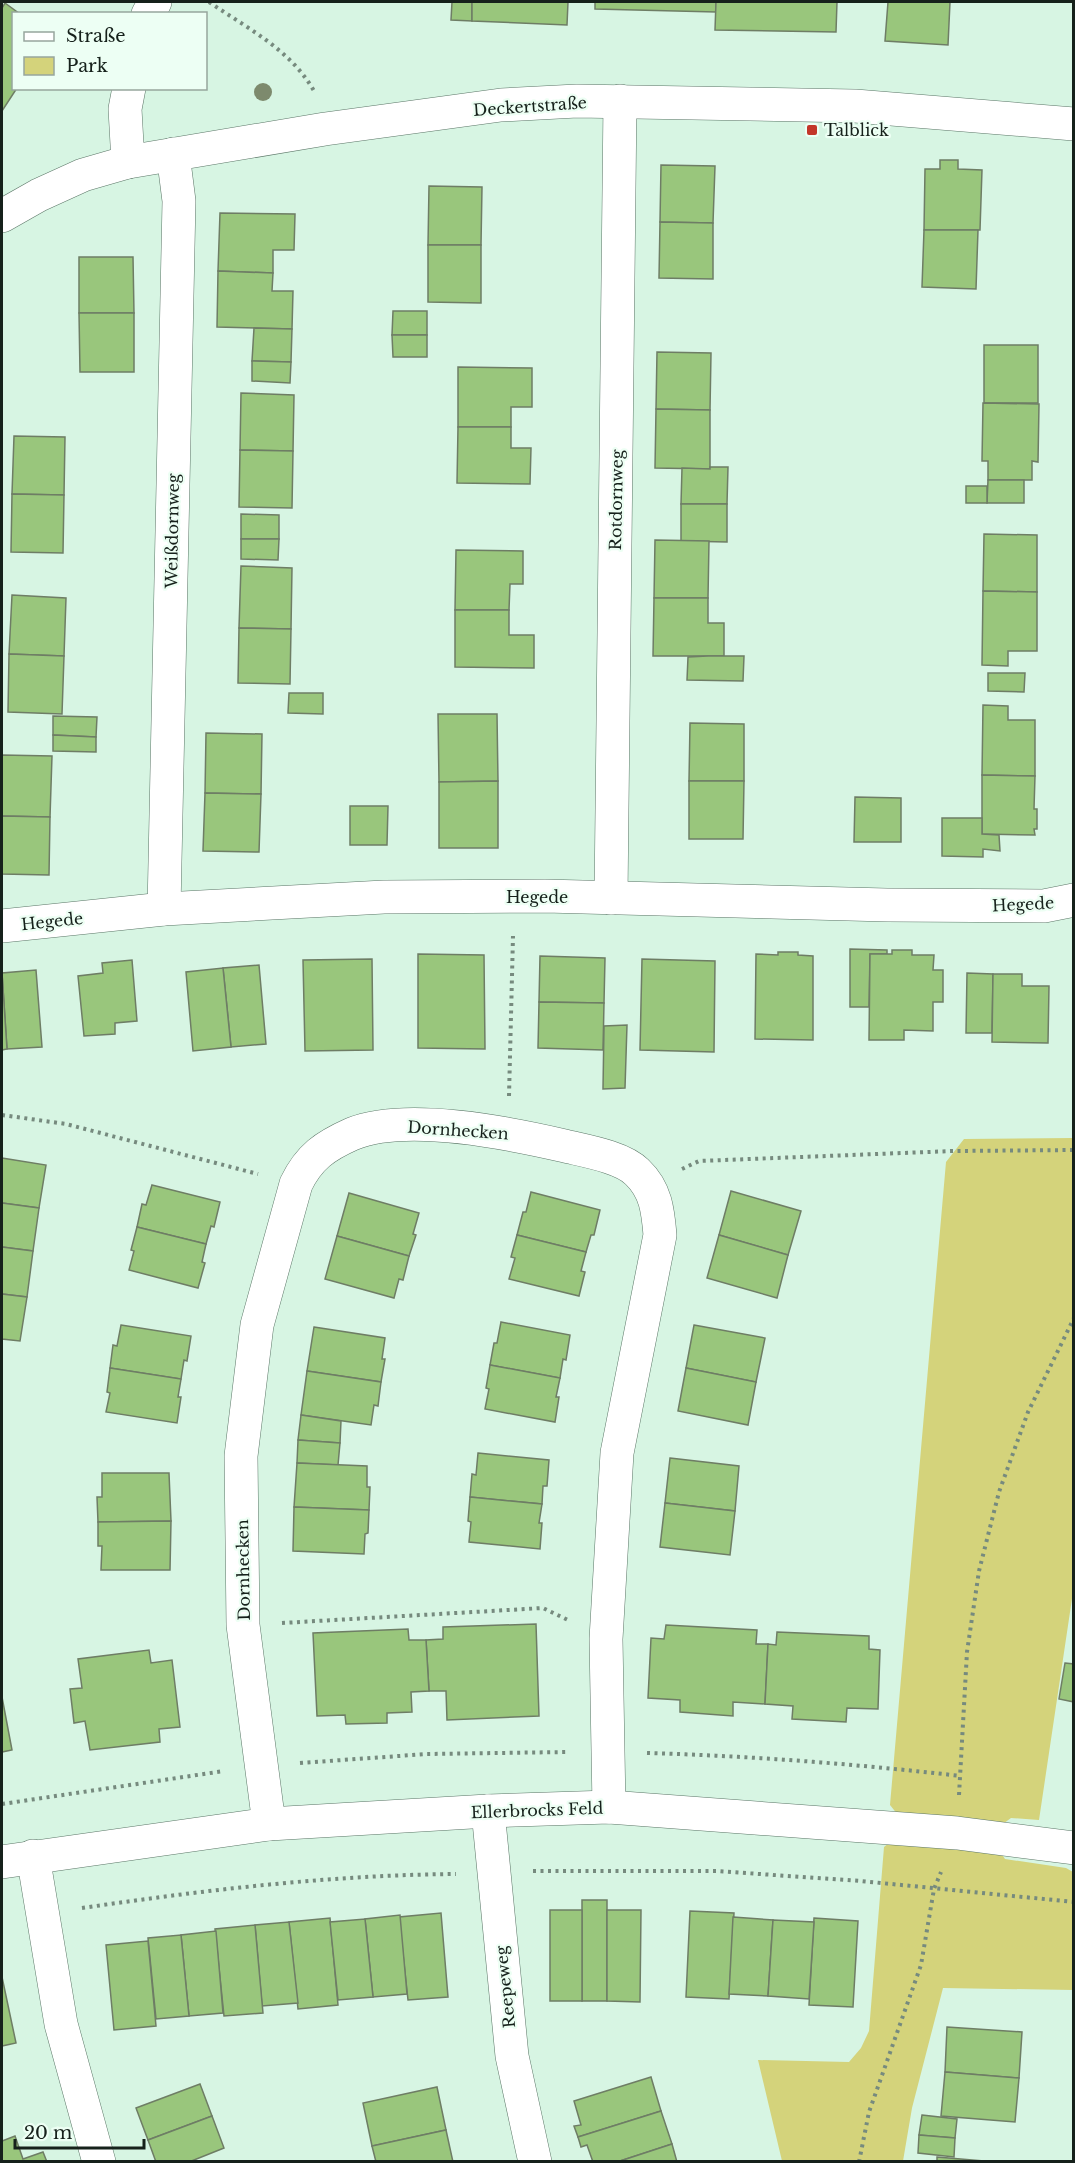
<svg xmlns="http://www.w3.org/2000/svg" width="1075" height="2163" font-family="'Libre Baskerville',serif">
  <rect width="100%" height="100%" fill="#d7f5e3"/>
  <!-- green -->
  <g fill="#d4d37b">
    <path d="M1073 1138V1592L1039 1820 1011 1818 1000 1826 898 1815 890 1805 946 1162 964 1139Z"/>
    <path d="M894 1839 999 1850 1005 1859 1066 1868 1073 1872V1990L943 1988 912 2108 903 2161H782L758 2060 849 2062 861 2048 869 2031 884 1847Z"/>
  </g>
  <!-- building -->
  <g fill="#99c67c" stroke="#6e7d65" stroke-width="1.5">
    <path d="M452 2H472V21L451 20Z"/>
    <path d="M472 2H568L567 25 472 21Z"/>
    <path d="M595 2H716V12L595 9Z"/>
    <path d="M716 2H837L836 32 715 30Z"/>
    <path d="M888 2H950L948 45 885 41Z"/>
    <path d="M5 3 20 14H14V88H17L2 111V8Z"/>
    <path d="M940 160H958V169L982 170 980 230H924L925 169H940Z"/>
    <path d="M661 165 715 166 713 223 660 222Z"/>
    <path d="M429 186 482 187 481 245H428Z"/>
    <path d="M220 213 295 214 294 250H273V273L218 271Z"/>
    <path d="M660 222 713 223V279L659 278Z"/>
    <path d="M924 230H978L976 289 922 287Z"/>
    <path d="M428 245H481V303L428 302Z"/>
    <path d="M79 257H133L134 313H79Z"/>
    <path d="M218 271 273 273 272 291H293L292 329 217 327Z"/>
    <path d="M393 311H427V335H392Z"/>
    <path d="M79 313H134V372H80Z"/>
    <path d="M254 328 292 329 291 362 252 361Z"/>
    <path d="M392 335H427V357H393Z"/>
    <rect x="984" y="345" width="54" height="58"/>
    <path d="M657 352 711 353 710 410 656 409Z"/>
    <path d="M252 361 291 362 290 383 252 381Z"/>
    <path d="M458 367 532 368V407H511V427H458Z"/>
    <path d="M241 393 294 395 293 451 240 450Z"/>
    <path d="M983 403 1039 404 1038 462 1032 461V480H988V461H982Z"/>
    <path d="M656 409 710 410V469L655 468Z"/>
    <path d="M458 427H511V448H531L530 484 457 483Z"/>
    <path d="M14 436 65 437 64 495 12 494Z"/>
    <path d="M240 450 293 451 292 508 239 507Z"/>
    <path d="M710 467H728L727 504H681L682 468 710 469Z"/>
    <path d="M988 480H1024V503H987Z"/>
    <rect x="966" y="486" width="21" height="17"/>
    <path d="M12 494 64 495 63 553 11 552Z"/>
    <path d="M681 504H727V542L681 541Z"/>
    <path d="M241 514 279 515V539H241Z"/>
    <path d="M984 534 1037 535V592L983 591Z"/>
    <path d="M241 539H279L278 560 241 559Z"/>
    <path d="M655 540 709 541 708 598H654Z"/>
    <path d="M456 550 523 551V584H510L509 610H455Z"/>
    <path d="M241 566 292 568 291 629 239 628Z"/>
    <path d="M983 591 1037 592V651H1008V666L982 665Z"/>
    <path d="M12 595 66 598 64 656 9 654Z"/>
    <path d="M654 598H708V623H724V656H653Z"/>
    <path d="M455 610H509V635H534V668L455 667Z"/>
    <path d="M239 628 291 629 290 684 238 683Z"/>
    <path d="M9 654 64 656 62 714 8 712Z"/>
    <path d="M708 656H744L743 681 687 680 688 657Z"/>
    <path d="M988 673H1025L1024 692 988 691Z"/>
    <path d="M289 693H323V714L288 713Z"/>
    <path d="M983 705 1008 706V720H1035V776L982 775Z"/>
    <path d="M438 714H497L498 781 439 782Z"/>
    <path d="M53 716 97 717 96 737 53 735Z"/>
    <path d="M690 723 744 724V781H689Z"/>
    <path d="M206 733 262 734 261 794 205 793Z"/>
    <path d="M53 735 96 737V752L53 751Z"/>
    <path d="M2 755 52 756 50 817 2 816Z"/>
    <path d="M982 775 1035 776 1034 809H1037V829H1034L1035 835 982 834Z"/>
    <path d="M498 781V848H439V782Z"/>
    <path d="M689 781H744L743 839H689Z"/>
    <path d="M205 793 261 794 259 852 203 851Z"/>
    <path d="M855 797 901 798V842H854Z"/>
    <path d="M350 806H388L387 845H350Z"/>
    <path d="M2 816 50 817 49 875 2 874Z"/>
    <path d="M942 818H982V834L999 835 1000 851 983 849V857L942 856Z"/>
    <path d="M850 949 887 950V954H870L869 1007H850Z"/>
    <path d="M892 950H912V955H934L933 970H943V1002H933V1031L904 1030V1040H869L870 954H892Z"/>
    <path d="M778 952H798V955L813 956V1040L755 1039 756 954 778 955Z"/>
    <path d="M418 954 484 955 485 1049 418 1048Z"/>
    <path d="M540 956 605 958 604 1003 539 1002Z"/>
    <path d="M372 959 373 1050 305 1051 303 960Z"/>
    <path d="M642 959 715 961 714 1052 640 1050Z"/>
    <path d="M132 960 137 1021 115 1023V1034L84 1036 78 976 103 973 102 963Z"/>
    <path d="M259 965 266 1044 231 1047 223 968Z"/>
    <path d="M223 968 231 1047 193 1051 186 972Z"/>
    <path d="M36 970 42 1047 7 1049 2 973Z"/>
    <path d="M2 973 7 1049 2 1050Z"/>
    <path d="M967 973 993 974 992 1033H966Z"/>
    <path d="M993 974H1022V986H1049L1048 1043 992 1042Z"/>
    <path d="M539 1002 604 1003 603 1050 538 1048Z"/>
    <path d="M627 1025 625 1088 603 1089 604 1026Z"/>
    <path d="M2 1158 46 1165 39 1208 2 1203Z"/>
    <path d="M152 1185 220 1202 214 1227 211 1226 206 1244 137 1227 142 1204 146 1205Z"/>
    <path d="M731 1191 801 1211 788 1255 719 1235Z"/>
    <path d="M531 1192 600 1210 594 1235H591L586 1252 517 1235 523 1212H526Z"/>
    <path d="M349 1193 419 1213 413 1234 416 1235 409 1256 337 1236Z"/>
    <path d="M2 1203 39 1208 33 1251 2 1247Z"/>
    <path d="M137 1227 206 1244 202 1262 205 1263 198 1288 129 1270 134 1251 131 1250Z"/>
    <path d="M517 1235 586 1252 581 1271 585 1272 579 1296 509 1279 515 1258 511 1257Z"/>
    <path d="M719 1235 788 1255 777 1298 707 1278Z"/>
    <path d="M337 1236 409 1256 403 1280 399 1279 394 1298 325 1279Z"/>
    <path d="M2 1247 33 1251 27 1297 2 1294Z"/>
    <path d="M2 1294 27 1297 20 1341 2 1339Z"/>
    <path d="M501 1322 570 1335 566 1360 563 1359 560 1378 490 1365 494 1343H497Z"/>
    <path d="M121 1325 191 1336 187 1361 184 1360 181 1379 110 1368 113 1345 117 1346Z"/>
    <path d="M694 1325 765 1338 756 1382 686 1368Z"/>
    <path d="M314 1327 385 1338 382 1359H385L381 1382 307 1371Z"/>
    <path d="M490 1365 560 1378 556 1397H559L555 1422 485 1409 489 1389 486 1388Z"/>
    <path d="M110 1368 181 1379 178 1397H181L177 1423 106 1412 110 1393 107 1392Z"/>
    <path d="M686 1368 756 1382 748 1425 678 1411Z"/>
    <path d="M307 1371 381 1382 378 1406 374 1405 371 1425 301 1415Z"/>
    <path d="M301 1415 341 1421 340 1443 298 1440Z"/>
    <path d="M298 1440 340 1443 338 1465 297 1463Z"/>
    <path d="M478 1453 549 1460 547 1486H543L542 1504 470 1497 472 1474 476 1475Z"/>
    <path d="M670 1458 739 1466 735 1511 665 1503Z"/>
    <path d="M297 1463 367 1466V1487H370L369 1510 294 1507Z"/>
    <path d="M102 1473H169L171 1521 98 1522 97 1497H102Z"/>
    <path d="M470 1497 542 1504 539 1523H542L540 1549 469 1542 471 1522 468 1521Z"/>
    <path d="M665 1503 735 1511 730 1555 660 1547Z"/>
    <path d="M294 1507 369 1510 368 1533 365 1534 364 1554 293 1551Z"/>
    <path d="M171 1521 170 1570H101L102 1546H98V1522Z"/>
    <path d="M536 1624 539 1716 447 1720 446 1691H429L426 1640 443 1639V1627Z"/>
    <path d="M666 1625 757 1630 756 1644H768L765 1704 733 1702V1716L680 1712V1700L648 1698 651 1638 664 1639Z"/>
    <path d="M408 1629 409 1640H426L429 1691 411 1692 412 1712 387 1713V1723L346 1724 345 1715 317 1716 313 1633Z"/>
    <path d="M777 1632 869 1636V1649L880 1650 878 1709 847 1708 846 1722 792 1719 793 1706 765 1704 768 1644 776 1645Z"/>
    <path d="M149 1650 151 1663 172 1660 180 1727 159 1729 160 1742 90 1750 85 1721 74 1723 70 1689 82 1688 78 1659Z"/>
    <path d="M1065 1663 1074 1664V1702L1059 1699Z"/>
    <path d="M2 1697 12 1750 2 1752Z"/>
    <rect x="582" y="1900" width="25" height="101"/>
    <rect x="550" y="1910" width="32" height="91"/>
    <path d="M607 1910H641L640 2002 607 2001Z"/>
    <path d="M690 1911 734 1913 729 1999 686 1997Z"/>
    <path d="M441 1913 448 1997 408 2000 399 1917Z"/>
    <path d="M400 1915 407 1994 373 1997 365 1919Z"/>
    <path d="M733 1917 773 1920 768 1996 729 1994Z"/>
    <path d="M330 1918 338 2005 298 2009 289 1922Z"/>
    <path d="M814 1918 858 1921 853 2007 809 2005Z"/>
    <path d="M365 1919 373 1997 338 2000 330 1922Z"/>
    <path d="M773 1920 814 1922 809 1999 768 1996Z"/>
    <path d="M289 1922 298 2003 262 2006 255 1925Z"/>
    <path d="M255 1925 263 2013 224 2016 215 1929Z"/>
    <path d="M216 1931 223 2013 189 2016 181 1935Z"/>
    <path d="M181 1935 189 2016 156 2019 148 1938Z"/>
    <path d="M148 1941 156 2026 114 2030 106 1945Z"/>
    <path d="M2 1977 16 2043 2 2046Z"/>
    <path d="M947 2027 1022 2032 1019 2078 945 2072Z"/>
    <path d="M945 2072 1019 2078 1015 2122 941 2116Z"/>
    <path d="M651 2077 661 2111 578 2137 574 2126 581 2125 574 2101Z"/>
    <path d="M200 2084 212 2116 148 2140 136 2108Z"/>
    <path d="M437 2087 446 2130 372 2146 363 2103Z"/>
    <path d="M661 2111 672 2144 617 2162H593L587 2145 581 2147 578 2137Z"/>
    <path d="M922 2115 957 2119 955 2138 919 2135Z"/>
    <path d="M212 2116 224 2148 189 2162H156L148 2140Z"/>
    <path d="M446 2130 453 2162H376L372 2146Z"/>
    <path d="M919 2135 955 2138 954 2157 918 2153Z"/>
    <path d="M15 2136 23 2159 43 2152 47 2162H2V2141Z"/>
    <path d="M672 2144 677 2162H617Z"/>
    <path d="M937 2157 996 2162H937Z"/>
  </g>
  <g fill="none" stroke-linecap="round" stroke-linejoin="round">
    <defs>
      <g id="minor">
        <path d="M148 14 155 2"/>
        <path d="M128 162 125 109 129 88"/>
        <path d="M2 216 39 195 83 175 128 162 325 129 501 105 577 101 855 106 1074 124"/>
        <path d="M611 898 620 101"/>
        <path d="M164 909 179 201 173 154"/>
        <path d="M2 926 164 909 384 897 545 896 887 905 1044 906 1074 900"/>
        <path d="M488 1811 512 2056 535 2162"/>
        <path d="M269 1824 243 1625 241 1456 257 1325 296 1184C309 1157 325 1146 352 1134 406 1112 509 1133 565 1146 586 1151 622 1157 637 1172 656 1190 658 1211 660 1235L617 1453 606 1639 609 1807"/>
        <path d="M33 1856 61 2024 99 2162"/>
        <path d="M2 1862 269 1824 488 1811 609 1807 957 1833 1074 1848"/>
      </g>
    </defs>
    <!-- minor casing -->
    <use href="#minor" stroke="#5b7667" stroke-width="34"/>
    <!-- path -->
    <g stroke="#768a7e" stroke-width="4" stroke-dasharray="3 4.5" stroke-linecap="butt">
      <path d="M209 2C247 28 291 50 314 91"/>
      <path d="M509 1096 513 936"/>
      <path d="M2 1115 66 1124 258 1174"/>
      <path d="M682 1169 699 1161 953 1151 1074 1150"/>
      <path d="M282 1623 543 1608 568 1620"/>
      <path d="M647 1753C752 1756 856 1764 961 1776"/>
      <path d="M300 1763 427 1754 568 1752"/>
      <path d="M959 1795 967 1652 979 1571 999 1492 1028 1412 1074 1318"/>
      <path d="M2 1804 224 1771"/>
      <path d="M533 1871H716L861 1881 1074 1902"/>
      <path d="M82 1908C206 1890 330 1875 456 1874"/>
      <path d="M859 2162 869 2112 921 1965 934 1889 941 1872"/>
    </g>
    <!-- minor -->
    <use href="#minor" stroke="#fff" stroke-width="33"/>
  </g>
  <!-- trees -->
  <circle fill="#7d8a6d" cx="263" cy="92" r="9"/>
  <!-- markers -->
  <rect fill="#c33629" stroke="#edfff4" stroke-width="2" x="806" y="124" width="12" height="12" rx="3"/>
  <g text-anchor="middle" stroke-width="4.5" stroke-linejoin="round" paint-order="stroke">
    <!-- street labels -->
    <g font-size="16" fill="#16211b" stroke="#edfff4">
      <text transform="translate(530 106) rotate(-4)" y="6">Deckertstraße</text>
      <text transform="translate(616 500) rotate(-89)" y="6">Rotdornweg</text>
      <text transform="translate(172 531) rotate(-89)" y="6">Weißdornweg</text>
      <text x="537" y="903">Hegede</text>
      <text transform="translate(1023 904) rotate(-3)" y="6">Hegede</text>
      <text transform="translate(52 921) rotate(-6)" y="6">Hegede</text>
      <text transform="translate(458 1130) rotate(4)" y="6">Dornhecken</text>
      <text transform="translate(243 1570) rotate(-91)" y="6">Dornhecken</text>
      <text transform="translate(537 1810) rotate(-2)" y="6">Ellerbrocks Feld</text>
      <text transform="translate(505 1987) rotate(-96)" y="6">Reepeweg</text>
    </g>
    <!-- poi labels -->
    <g font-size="16" fill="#16211b" stroke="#edfff4" text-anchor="start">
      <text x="824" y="136">Talblick</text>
    </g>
  </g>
  <!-- border -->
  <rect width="1075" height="2163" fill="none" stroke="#16211b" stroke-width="6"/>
  <!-- legend -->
  <rect x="12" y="12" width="195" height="78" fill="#edfff4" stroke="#97a69d" stroke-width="1.5"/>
  <rect x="24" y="32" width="30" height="9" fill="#ffffff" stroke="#97a69d" stroke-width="1.5"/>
  <text x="66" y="42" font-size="18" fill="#16211b">Straße</text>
  <rect x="24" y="57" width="30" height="18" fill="#d4d37b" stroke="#97a69d" stroke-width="1.5"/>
  <text x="66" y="72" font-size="18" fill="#16211b">Park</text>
  <!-- scale -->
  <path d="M15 2139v9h129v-9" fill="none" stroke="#16211b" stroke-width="3"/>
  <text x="24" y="2139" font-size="18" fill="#16211b" stroke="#edfff4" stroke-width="4.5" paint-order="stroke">20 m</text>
</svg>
